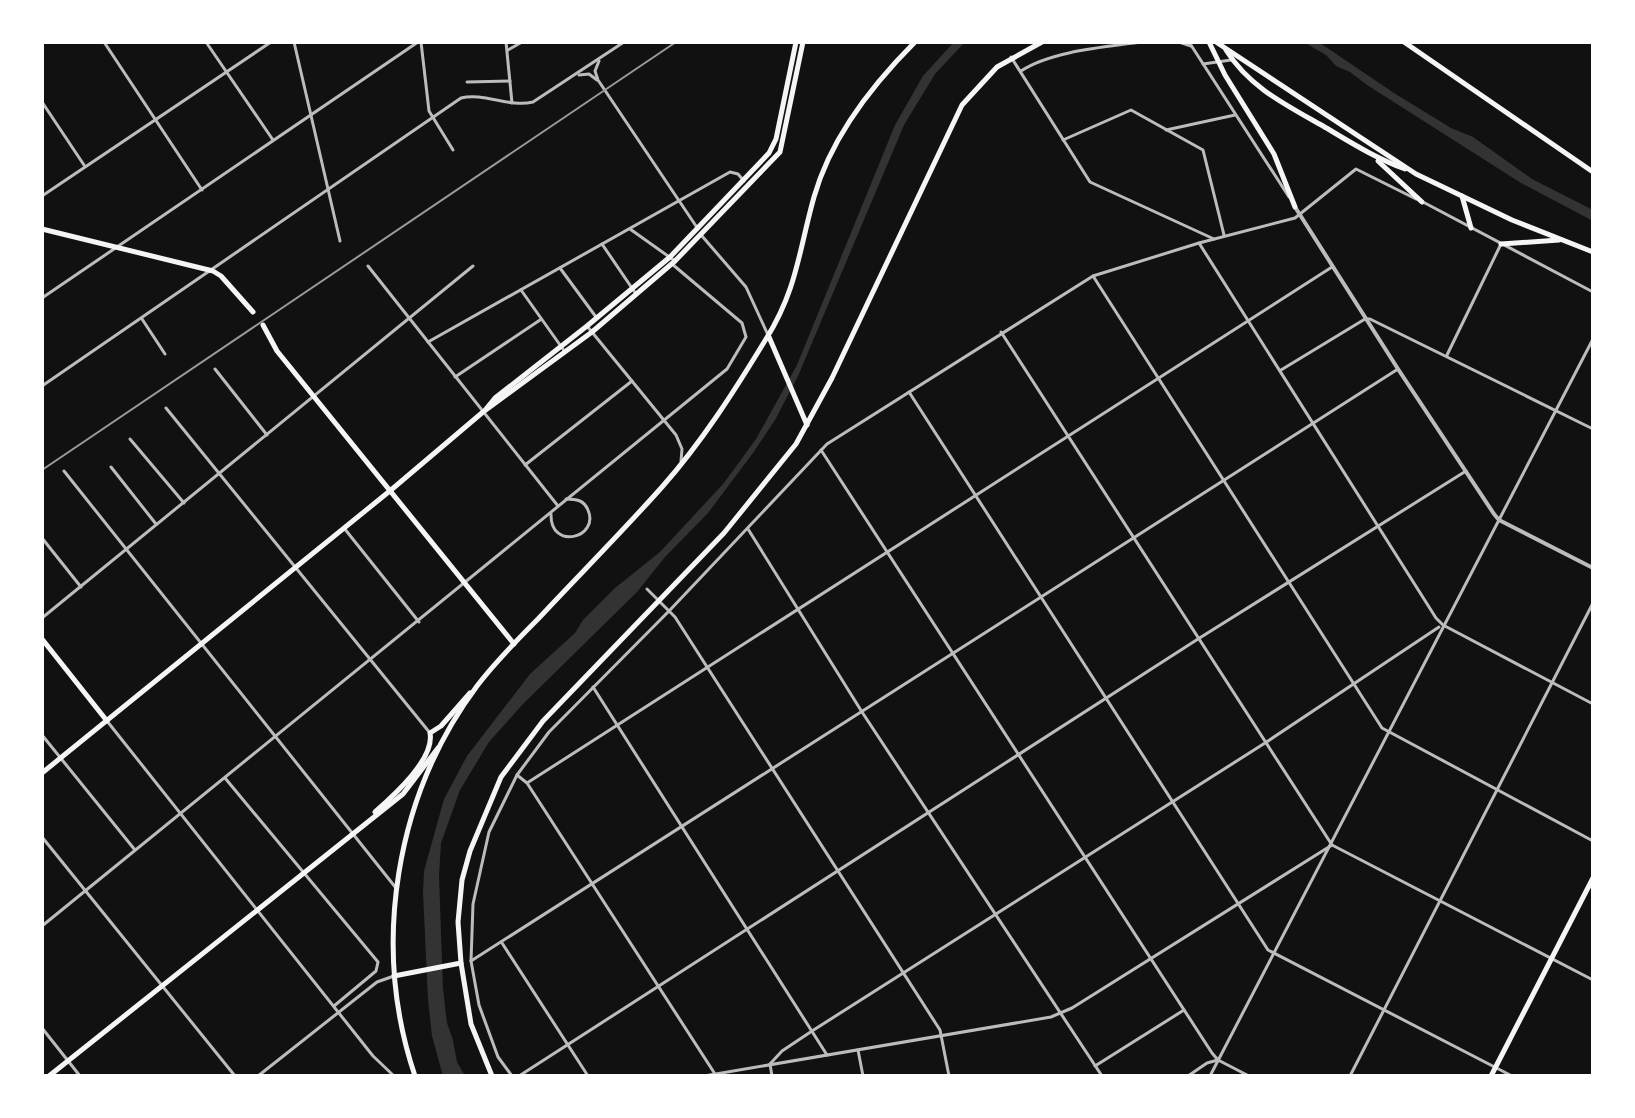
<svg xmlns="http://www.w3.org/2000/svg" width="1635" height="1118" font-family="Commissioner,sans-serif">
  <rect width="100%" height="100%" fill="#111"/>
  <!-- water -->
  <g fill="#333">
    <path d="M954 42H965L935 74 904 125 798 376 775 420 753 453 708 513 665 557 637 592 522 705 489 742 460 790 441 843 439 876 443 989 447 1023 453 1040 457 1062 465 1076H443L432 1036 428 1000 423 892 424 871 444 799 467 756 530 674 575 633 583 620 615 588 660 552 724 483 756 439 797 365 895 125 923 76Z"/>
    <path d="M1298 42 1320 43 1394 93 1451 128 1473 137 1532 179 1593 210V221L1521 183 1367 85 1350 72 1336 66 1326 55 1307 44Z"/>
  </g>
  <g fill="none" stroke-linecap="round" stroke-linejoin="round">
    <!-- minor -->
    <g stroke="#bcbcbc" stroke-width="3">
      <path d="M104 42 202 190"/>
      <path d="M206 42 273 140"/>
      <path d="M294 42 340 241"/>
      <path d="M421 42 429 111 453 150"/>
      <path d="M506 42 512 103"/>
      <path d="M1179 42 1191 46"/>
      <path d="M1189 42 1289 197"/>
      <path d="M508 50 522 42"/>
      <path d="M1011 57 1090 182 1214 239"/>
      <path d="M599 61 595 71 598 80 698 229"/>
      <path d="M1203 64 1231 60"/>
      <path d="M1021 71C1051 51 1106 47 1141 42"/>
      <path d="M579 75 589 74 597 80"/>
      <path d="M467 82 510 81"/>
      <path d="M42 102 84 165"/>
      <path d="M1166 130 1235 115"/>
      <path d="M1063 140 1131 110 1203 150 1224 235"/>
      <path d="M42 196 271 42"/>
      <path d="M1423 202 1593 292"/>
      <path d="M630 229 675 261"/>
      <path d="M702 236 746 287 768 335"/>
      <path d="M1199 243 1436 618 1443 625 1593 704"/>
      <path d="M602 244 636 294"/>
      <path d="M368 266 558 506"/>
      <path d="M560 268 596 317"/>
      <path d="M1093 276 1382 728 1593 841"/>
      <path d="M521 290 565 352"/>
      <path d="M42 298 418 42"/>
      <path d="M142 319 165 354"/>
      <path d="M587 326 676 435 682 449 681 461"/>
      <path d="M1001 332 1332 845 1593 980"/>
      <path d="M428 342 730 172 738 174 744 181"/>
      <path d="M1447 355 1501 244"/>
      <path d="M215 369 267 435"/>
      <path d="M1281 370 1365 319H1370L1593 429"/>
      <path d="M455 377 540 320"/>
      <path d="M42 386 461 98C484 92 509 108 533 102L624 42"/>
      <path d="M909 392 1268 950 1512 1076"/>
      <path d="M166 408 430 733"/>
      <path d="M130 439 184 503"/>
      <path d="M821 450 1212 1053 1218 1060 1249 1076"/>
      <path d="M525 465 632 381"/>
      <path d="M111 467 156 524"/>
      <path d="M64 471 396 888"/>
      <path d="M551 514C550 551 600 538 588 510 584 500 576 499 566 499"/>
      <path d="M344 528 419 622"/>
      <path d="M748 529 862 712 1102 1076"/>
      <path d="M42 538 81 587"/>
      <path d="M647 589 675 617 940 1030 949 1076"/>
      <path d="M42 618 473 266"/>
      <path d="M593 687 827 1055"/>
      <path d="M107 721 373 1056 394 1076"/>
      <path d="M42 735 135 850"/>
      <path d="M517 775 527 783 715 1074"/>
      <path d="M225 778 378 962 376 971 334 1006"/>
      <path d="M527 783 1332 267"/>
      <path d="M42 837 235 1076"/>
      <path d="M42 926 727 369 746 337 742 323 672 264"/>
      <path d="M502 943 588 1076"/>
      <path d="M471 961 1398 369"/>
      <path d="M42 1028 80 1076"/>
      <path d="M858 1050 863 1076"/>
      <path d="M770 1064 782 1051 812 1031 1265 743 1439 627"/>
      <path d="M770 1064 772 1076"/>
      <path d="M1095 1066 1184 1010"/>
      <path d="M258 1076 377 982 394 976"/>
      <path d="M512 1076 498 1057 479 1005 471 961 473 904 489 832 517 775 549 732 670 610 827 444 1093 276 1199 243 1295 218 1356 169 1416 199"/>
      <path d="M519 1076 1198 639 1466 471"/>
      <path d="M704 1076 1051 1017 1072 1008 1332 845"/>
      <path d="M1188 1076 1207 1063 1218 1060"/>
      <path d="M1210 1076 1593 339"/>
      <path d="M1350 1076 1593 603"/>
    </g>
    <!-- tertiary -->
    <path stroke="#bcbcbc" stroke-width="4" d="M1295 207 1398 369 1494 514 1499 520 1593 568"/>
    <!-- secondary -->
    <g stroke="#f5f5f5" stroke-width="5">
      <path d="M42 229 213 271 221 276 253 312"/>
      <path d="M263 325 277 351 514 644"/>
      <path d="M486 409 495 398 587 326 670 257 769 153 776 139 796 42"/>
      <path d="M42 639 107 721"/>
      <path d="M42 773 391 490 483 412 592 332 675 261 780 152 803 42"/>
      <path d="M375 812C393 796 435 759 430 733L441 726 470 693"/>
      <path d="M49 1076 403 794 438 748"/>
      <path d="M1491 1076 1593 878"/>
    </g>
    <!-- primary -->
    <g stroke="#f5f5f5" stroke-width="5">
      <path d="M1209 42 1225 75 1274 154 1295 207"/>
      <path d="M1216 42 1416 174 1512 220 1593 252"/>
      <path d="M1404 42 1593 172"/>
      <path d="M1226 50C1249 87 1286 105 1323 126 1350 142 1375 158 1405 169"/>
      <path d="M1378 161 1422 202"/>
      <path d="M1462 196 1471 228"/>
      <path d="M1501 244 1559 240"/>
      <path d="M769 337 807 425"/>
      <path d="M394 976 461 963"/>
      <path d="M415 1076C371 946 395 796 477 686 495 662 517 640 538 619 579 575 622 532 662 487 702 442 735 390 766 339 797 290 799 250 814 197 831 137 872 85 915 42"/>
      <path d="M492 1076 471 1024 461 963 458 922 462 880 470 851 501 777 543 721 724 533 796 444 832 378 962 105 997 67 1042 42"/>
    </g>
    <!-- rail -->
    <path stroke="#9a9a9a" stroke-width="2" d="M42 470 676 42"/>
  </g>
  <!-- border -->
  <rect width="1635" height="1118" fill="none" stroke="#ffffff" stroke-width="88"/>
</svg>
